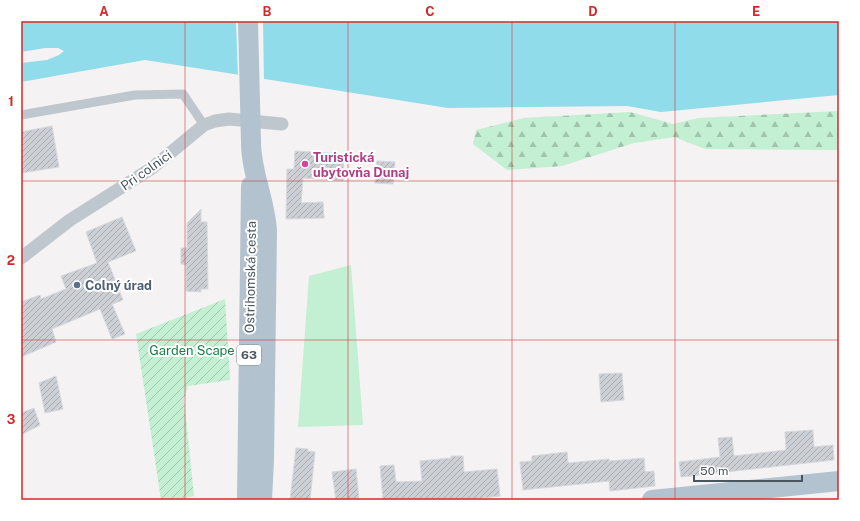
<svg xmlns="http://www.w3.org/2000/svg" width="860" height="521" font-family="'Public Sans',sans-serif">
  <defs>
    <pattern id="forest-firs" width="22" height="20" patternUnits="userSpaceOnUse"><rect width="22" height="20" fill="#c3efd2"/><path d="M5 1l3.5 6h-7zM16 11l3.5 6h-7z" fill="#a0c4ae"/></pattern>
    <pattern id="garden-furrows" width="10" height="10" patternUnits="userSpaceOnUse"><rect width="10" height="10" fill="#c3efd2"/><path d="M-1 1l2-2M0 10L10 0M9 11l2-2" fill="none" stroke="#a0c4ae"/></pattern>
    <pattern id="building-hatch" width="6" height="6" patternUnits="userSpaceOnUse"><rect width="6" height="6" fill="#cccfd4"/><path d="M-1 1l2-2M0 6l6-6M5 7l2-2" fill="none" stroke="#a8abaf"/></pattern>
  </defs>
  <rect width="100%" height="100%" fill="#f4f2f2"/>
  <!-- grass -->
  <path fill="#c3efd2" d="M351 265 363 425 298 427 309 276Z"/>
  <!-- forest -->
  <path fill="url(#forest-firs)" d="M839 111V150L705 149 674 137 634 143 562 166 507 170 473 144 476 130 524 118 630 112 673 124 698 118Z"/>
  <!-- garden -->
  <path fill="url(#garden-furrows)" d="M225 299 230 380 188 386 184 399 194 496 176 500H161L136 334Z"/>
  <!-- water -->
  <path fill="#91dcea" d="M21 21H839V95L661 112 627 106 448 108 145 60 21 82Z"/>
  <!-- pier -->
  <g fill="#f4f2f2">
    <path d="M236 21H263L264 81 238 77Z"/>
    <path d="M45 48H58L64 51 59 55 47 60 21 63V52Z"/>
  </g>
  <!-- building -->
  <g fill="url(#building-hatch)" stroke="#d6d8dd">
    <path d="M52 126 59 167 21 173V132Z"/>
    <path d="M295 151 344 154 343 181 303 178 301 203 323 202 324 218 286 219 287 169H294Z"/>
    <path d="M377 161 395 162 393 184 375 183Z"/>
    <path d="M201 209V222H207L208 289H201V292L186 291V265L181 264V248H187V223Z"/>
    <path d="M122 217 136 251 108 262 123 300 112 304 125 334 112 339 100 309 52 329 56 342 21 357V302L40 295 41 299 66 289 61 276 97 263 86 232Z"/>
    <path d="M622 373 624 400 601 402 599 374Z"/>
    <path d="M56 376 63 409 45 413 39 383Z"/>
    <path d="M34 408 40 425 21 435V413Z"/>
    <path d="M813 430 814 447 833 445 834 460 681 477 679 462 720 457 718 438 732 437 734 456 786 450 785 432Z"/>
    <path d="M296 448 308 449V451L315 452 310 500H290Z"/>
    <path d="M567 452 568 463 609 459 610 461 644 458 645 472 654 471 655 486 610 491 609 481 523 490 520 462 532 461V456Z"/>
    <path d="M451 456H463L464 472 497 469 500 496 466 500H383L380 466 394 465 396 482 422 481 420 461 451 458Z"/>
    <path d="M356 469 359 499 336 500 332 472Z"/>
  </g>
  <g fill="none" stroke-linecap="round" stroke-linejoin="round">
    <!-- pedestrian -->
    <path stroke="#bec7ce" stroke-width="9" d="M21 115 135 95 183 94 204 125"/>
    <!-- minor -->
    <path stroke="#bec7ce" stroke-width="13" d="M21 258 70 220 152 168 204 125 215 121 229 119 282 124"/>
    <!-- primary -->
    <g stroke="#b3c2cf" stroke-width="20">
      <path d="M251 142C251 172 265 200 267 230L264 460 262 500"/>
      <path d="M247 500 251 186"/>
      <path d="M652 500 839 481"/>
    </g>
    <!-- primary-bridge -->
    <path stroke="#b3c2cf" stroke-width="20" d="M248 21 251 142"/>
  </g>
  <!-- grid -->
  <path fill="none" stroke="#d62828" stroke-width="1" stroke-opacity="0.55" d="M185 21V500M348 21V500M512 21V500M675 21V500M21 181H839M21 340H839"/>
  <!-- markers -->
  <circle fill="#d1479c" stroke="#fff" stroke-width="1.5" cx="305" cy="164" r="4"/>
  <circle fill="#5c6f8a" stroke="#fff" stroke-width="1.5" cx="77" cy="285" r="4"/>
  <g text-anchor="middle" stroke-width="4" stroke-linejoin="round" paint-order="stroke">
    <!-- shield labels -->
    <rect fill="#fff" stroke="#80898f" stroke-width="1" x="237" y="345" width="24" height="20" rx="3"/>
    <g font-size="12" font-weight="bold" fill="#4a565f">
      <text x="249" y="359">63</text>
    </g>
    <!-- hotel labels -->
    <g font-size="13" font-weight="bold" fill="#b23c85" stroke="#fff" text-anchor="start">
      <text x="313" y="162">Turistická<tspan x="313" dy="15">ubytovňa Dunaj</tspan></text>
    </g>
    <!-- street labels -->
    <g font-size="13" fill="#4a565f" stroke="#fff">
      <text transform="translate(146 170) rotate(-35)" y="5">Pri colnici</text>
      <text transform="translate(250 277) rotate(-89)" y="5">Ostrihomská cesta</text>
    </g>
    <!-- service labels -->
    <g font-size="13" font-weight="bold" fill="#4e5e75" stroke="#fff" text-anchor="start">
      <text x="85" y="290">Colný úrad</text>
    </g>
    <!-- park labels -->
    <g font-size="13" fill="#1a8049" stroke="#fff">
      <text x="192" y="355">Garden Scape</text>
    </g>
  </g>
  <!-- border -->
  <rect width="860" height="521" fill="none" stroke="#ffffff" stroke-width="44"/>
  <!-- scale -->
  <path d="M694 475v6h108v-6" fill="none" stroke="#4a565f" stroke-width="2"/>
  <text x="700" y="475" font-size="12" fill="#4a565f" stroke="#ffffff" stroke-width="3" paint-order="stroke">50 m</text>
  <rect x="22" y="22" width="816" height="477" fill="none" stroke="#d62828" stroke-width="1.5"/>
  <g font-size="13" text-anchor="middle" font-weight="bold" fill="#d62828">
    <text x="104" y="16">A</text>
    <text x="267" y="16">B</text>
    <text x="430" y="16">C</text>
    <text x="593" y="16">D</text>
    <text x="756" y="16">E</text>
    <text x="11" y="106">1</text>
    <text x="11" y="265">2</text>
    <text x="11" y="424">3</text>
  </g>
</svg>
